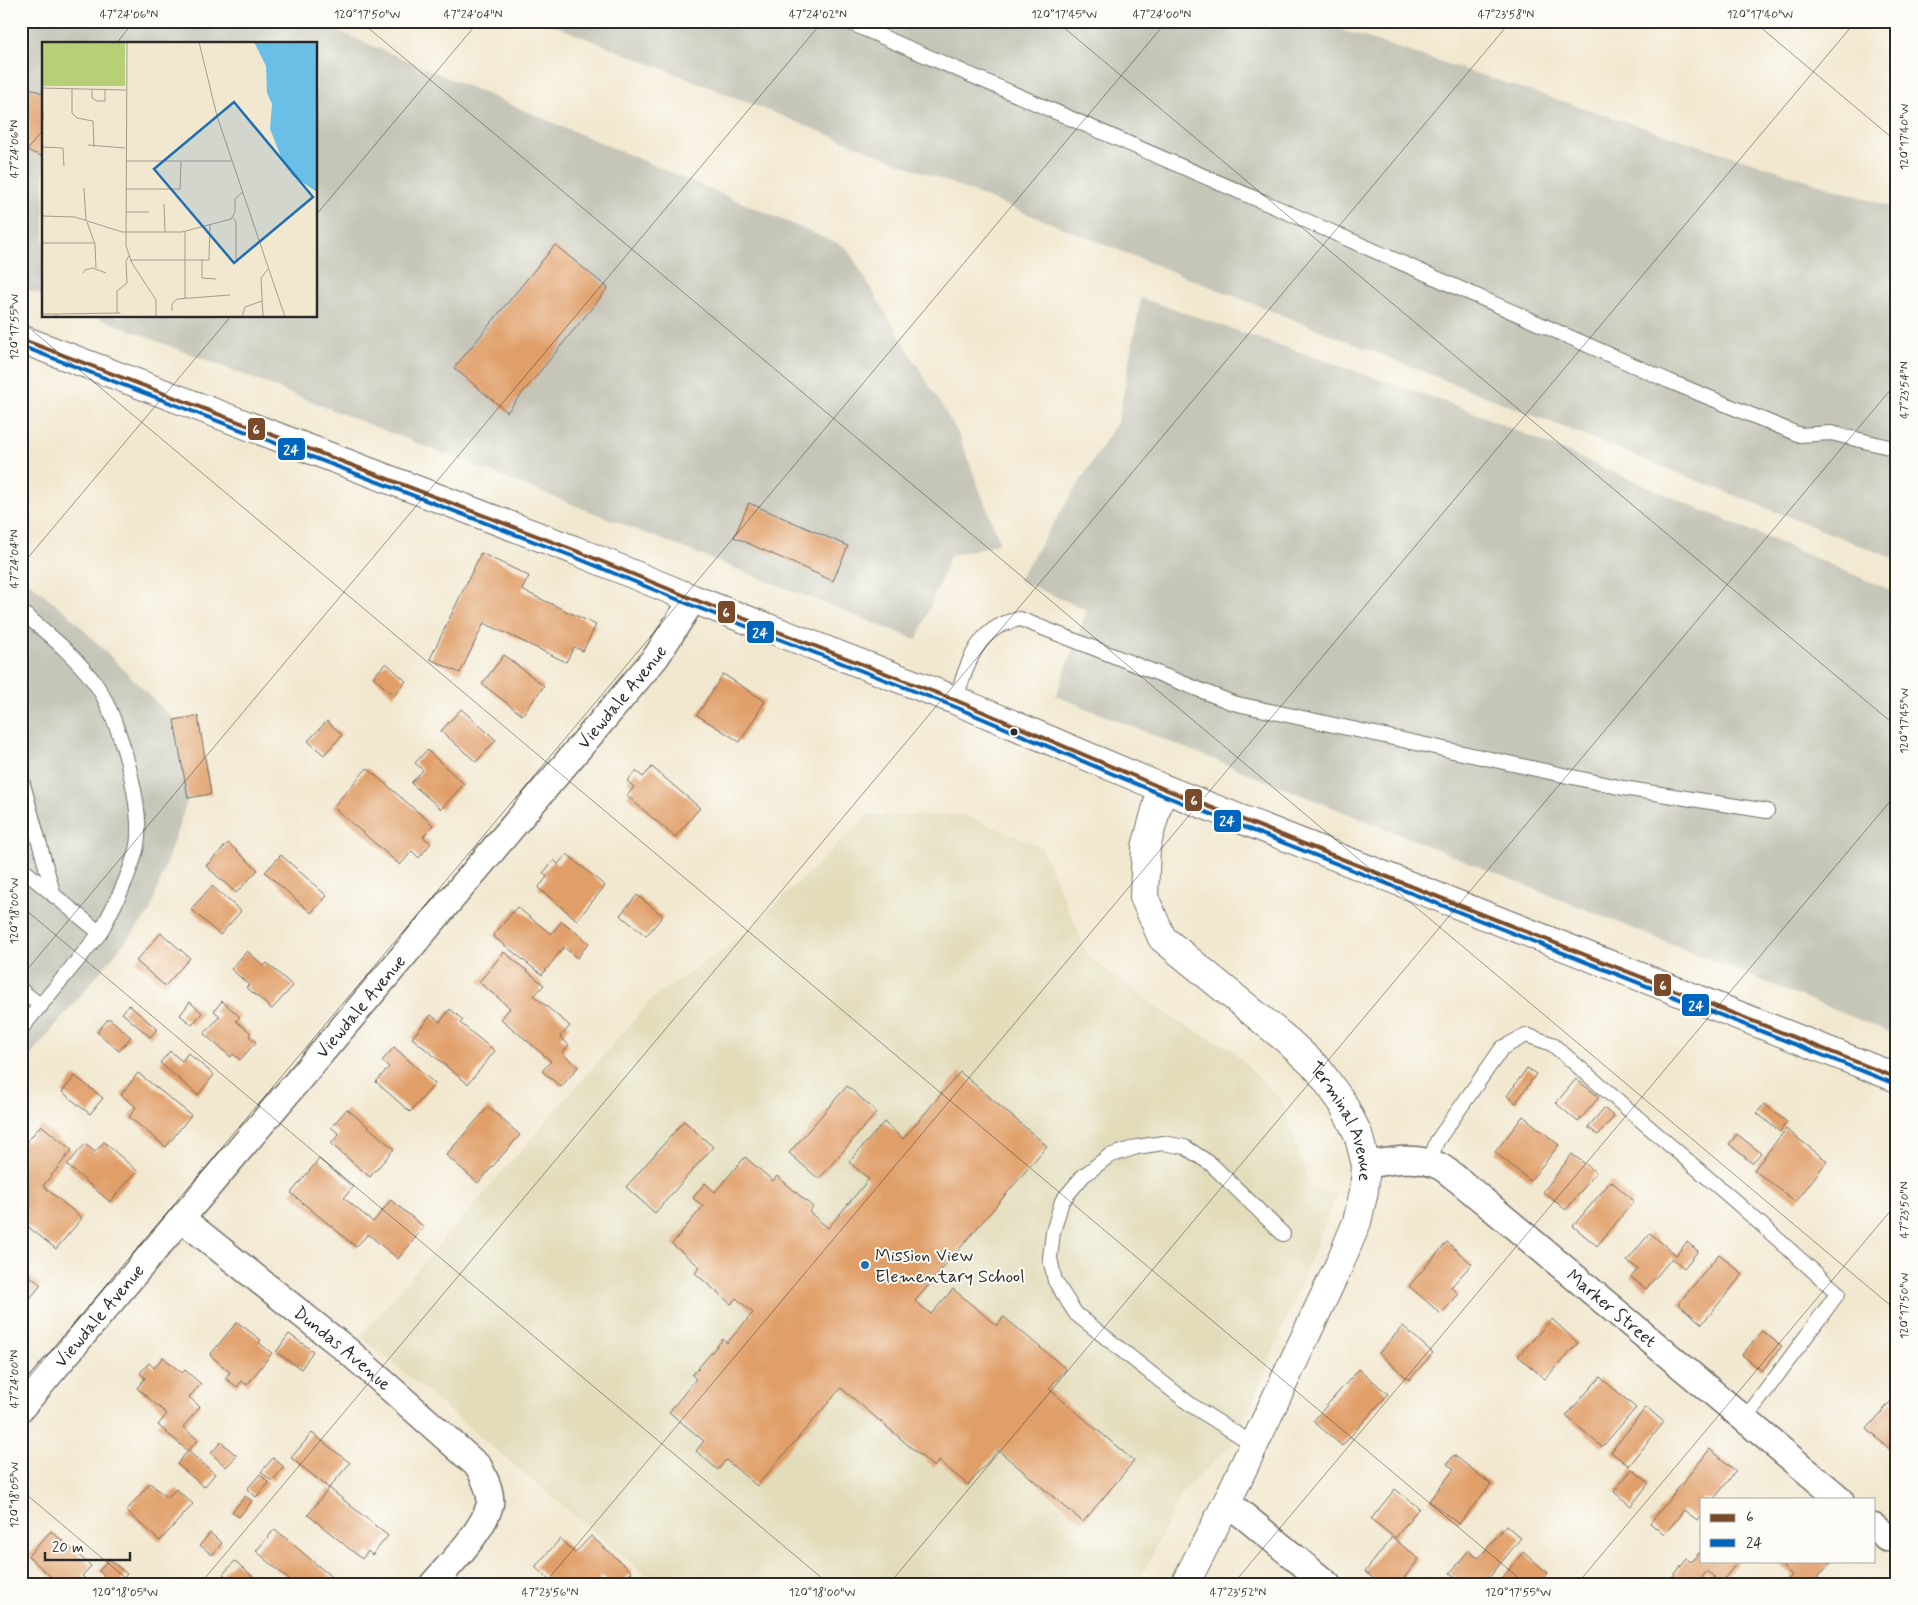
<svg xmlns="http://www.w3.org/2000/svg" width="1918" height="1605" font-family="Mynerve,sans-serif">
  <rect width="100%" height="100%" fill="#fdfcf7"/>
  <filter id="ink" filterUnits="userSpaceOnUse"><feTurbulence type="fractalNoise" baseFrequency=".02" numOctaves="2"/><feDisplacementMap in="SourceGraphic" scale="10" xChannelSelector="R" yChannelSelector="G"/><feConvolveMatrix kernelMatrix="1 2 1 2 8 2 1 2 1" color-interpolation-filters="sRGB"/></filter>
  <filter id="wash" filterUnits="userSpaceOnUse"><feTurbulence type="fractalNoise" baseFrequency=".0096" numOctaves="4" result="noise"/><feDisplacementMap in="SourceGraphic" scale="20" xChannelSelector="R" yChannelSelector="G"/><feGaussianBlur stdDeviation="1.12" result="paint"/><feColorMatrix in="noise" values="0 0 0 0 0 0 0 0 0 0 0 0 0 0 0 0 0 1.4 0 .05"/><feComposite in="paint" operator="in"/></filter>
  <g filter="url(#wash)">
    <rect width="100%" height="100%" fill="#f2e8d0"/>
    <!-- built -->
    <path fill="#e2dcba" d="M869 815H964L1042 847 1088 956 1175 1020 1231 1049 1283 1102 1310 1188 1337 1194 1239 1437 1182 1493 1138 1584H656L360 1336 652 999 743 935Z"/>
    <!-- industrial -->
    <g fill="#c5c5b8">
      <path d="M21 21H314L846 247 958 433 1000 543 950 556 917 640 94 316H316V44H44V296L21 287Z"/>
      <path d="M543 21H1314L1897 209V560Z"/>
      <path d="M1141 298 1463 408 1897 593V1035L1056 696 1087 610 1018 580 1118 421Z"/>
      <path d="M21 576 66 612 174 720 188 798 150 912 21 1067Z"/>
    </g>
    <g id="blocks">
      <!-- building -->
      <g fill="#e09e68">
        <path d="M21 84 44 94V157L21 148Z"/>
        <path d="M555 245 608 288 507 412 454 368Z"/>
        <path d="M749 503 848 546 833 581 734 537Z"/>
        <path d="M481 553 529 576 522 590 596 625 583 651 574 647 566 662 484 623 460 673 430 659Z"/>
        <path d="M504 655 544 686 522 715 482 684Z"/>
        <path d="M386 663 406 681 394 696 373 677Z"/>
        <path d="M723 674 765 701 740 742 697 715Z"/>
        <path d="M461 709 496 740 476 762 441 731Z"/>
        <path d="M198 716 211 794 188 798 174 720Z"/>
        <path d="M327 721 342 735 324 755 308 741Z"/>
        <path d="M427 750 464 784 441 809 411 783 423 770 415 763Z"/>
        <path d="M652 767 700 808 675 837 627 796 634 787 627 781 636 771 643 777Z"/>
        <path d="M367 768 433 825 423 837 431 843 419 858 412 851 400 865 333 807Z"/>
        <path d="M228 843 258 870 236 893 206 866Z"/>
        <path d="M567 854 605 886 577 920 538 888 547 877 543 873 554 860 558 864Z"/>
        <path d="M281 855 327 896 311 913 265 872Z"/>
        <path d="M212 886 241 911 220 935 191 909Z"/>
        <path d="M637 895 663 916 646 936 620 915Z"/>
        <path d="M517 907 551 934 562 921 589 943 577 958 564 947 542 975 493 936Z"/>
        <path d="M161 933 190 958 165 986 136 961Z"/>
        <path d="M247 951 264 966 267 963 293 986 272 1009 246 987 249 985 231 969Z"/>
        <path d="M504 952 544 985 534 996 570 1026 560 1037 569 1045 562 1053 578 1067 561 1087 542 1071 551 1061 501 1019 510 1008 479 982Z"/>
        <path d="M222 1001 240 1017 236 1021 251 1033 249 1036 256 1042 240 1060 233 1054 231 1057 204 1034 220 1016 214 1011Z"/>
        <path d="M190 1002 202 1013 192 1025 180 1015Z"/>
        <path d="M129 1005 157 1029 150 1037 122 1013Z"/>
        <path d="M450 1009 463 1020 460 1023 495 1051 468 1084 412 1038 431 1015 440 1022Z"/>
        <path d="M109 1018 131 1037 119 1051 97 1032Z"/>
        <path d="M394 1047 435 1084 410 1112 376 1082 389 1067 382 1061Z"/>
        <path d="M170 1051 182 1061 188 1053 214 1075 198 1095 160 1063Z"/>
        <path d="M1527 1068 1536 1074 1516 1103 1507 1096Z"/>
        <path d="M960 1072 1047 1146 915 1301 931 1314 953 1289 997 1326 1004 1317 1066 1369 1049 1389 1134 1461 1083 1522 998 1450 968 1485 939 1461 934 1467 841 1388 757 1486 726 1460 718 1470 696 1451 704 1441 669 1412 696 1379 692 1375 723 1339 727 1343 753 1313 736 1298 731 1304 695 1273 700 1267 672 1244 703 1206 693 1198 705 1183 715 1192 745 1157 773 1181 777 1176 813 1207 809 1212 828 1228 869 1179 849 1162 884 1122 903 1139Z"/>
        <path d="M138 1073 191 1115 166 1147 129 1117 136 1107 121 1095Z"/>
        <path d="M75 1076 103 1098 90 1114 62 1092Z"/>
        <path d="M1576 1079 1599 1097 1578 1122 1556 1103Z"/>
        <path d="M847 1086 877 1112 819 1179 789 1153Z"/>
        <path d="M1764 1104 1787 1122 1780 1132 1757 1113Z"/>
        <path d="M488 1107 520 1135 478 1183 446 1155Z"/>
        <path d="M1604 1108 1614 1117 1598 1135 1588 1127Z"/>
        <path d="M347 1109 394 1149 370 1177 331 1144 339 1134 331 1127Z"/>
        <path d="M1523 1116 1559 1145 1530 1181 1495 1152Z"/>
        <path d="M684 1121 713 1147 655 1213 626 1187Z"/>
        <path d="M41 1125 72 1150 43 1186 82 1218 56 1249 21 1221V1137L27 1142Z"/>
        <path d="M1786 1129 1827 1161 1796 1202 1754 1170Z"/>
        <path d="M1737 1134 1761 1153 1752 1163 1729 1144Z"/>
        <path d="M104 1142 137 1171 110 1202 67 1165 85 1144 95 1152Z"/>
        <path d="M1572 1154 1596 1172 1566 1210 1543 1192Z"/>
        <path d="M319 1159 353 1187 344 1198 373 1222 391 1200 424 1227 398 1259 368 1234 356 1247 291 1193Z"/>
        <path d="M1611 1181 1634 1201 1597 1246 1573 1226Z"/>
        <path d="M1650 1233 1676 1255 1687 1242 1698 1251 1684 1268 1672 1258 1646 1289 1631 1277 1638 1269 1627 1261Z"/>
        <path d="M1447 1242 1472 1264 1451 1287 1459 1294 1441 1314 1409 1286Z"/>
        <path d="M1719 1254 1743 1274 1702 1324 1678 1304Z"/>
        <path d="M21 1269 41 1285 21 1309Z"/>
        <path d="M1552 1319 1578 1343 1545 1379 1518 1356Z"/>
        <path d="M237 1322 261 1340 259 1343 272 1353 247 1385 242 1381 237 1387 225 1378 230 1372 210 1355Z"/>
        <path d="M1403 1326 1433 1353 1409 1380 1379 1353Z"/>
        <path d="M1762 1331 1782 1346 1762 1371 1742 1355Z"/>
        <path d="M289 1334 313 1351 301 1369 276 1352Z"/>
        <path d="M163 1357 182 1373 185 1370 201 1384 189 1397 200 1407 183 1427 198 1440 188 1451 215 1474 204 1487 177 1464 188 1451 158 1425 167 1414 137 1388 145 1378 140 1373 149 1363 154 1368Z"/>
        <path d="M1359 1369 1388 1394 1342 1446 1313 1421Z"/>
        <path d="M1600 1377 1636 1408 1602 1447 1566 1416Z"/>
        <path d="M1897 1394V1452L1895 1454 1867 1429Z"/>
        <path d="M1646 1407 1664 1422 1629 1466 1611 1452Z"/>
        <path d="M312 1433 350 1463 329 1488 291 1458Z"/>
        <path d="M221 1442 237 1456 226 1467 211 1453Z"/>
        <path d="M1710 1449 1736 1471 1714 1499H1702V1514L1697 1520 1684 1510 1664 1535 1650 1523Z"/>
        <path d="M1454 1455 1491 1484 1459 1524 1429 1501 1454 1469 1447 1464Z"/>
        <path d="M273 1458 284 1467 272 1481 261 1472Z"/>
        <path d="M1632 1469 1649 1483 1631 1506 1614 1492Z"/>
        <path d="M260 1474 269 1483 256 1497 247 1489Z"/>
        <path d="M150 1483 167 1498 176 1489 193 1504 160 1541 126 1511Z"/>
        <path d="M329 1488 388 1536 372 1555 368 1551 362 1559 308 1515Z"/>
        <path d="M1395 1489 1419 1508 1395 1538 1371 1519Z"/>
        <path d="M245 1496 252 1501 239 1517 232 1512Z"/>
        <path d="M1506 1525 1521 1538 1484 1584H1464L1450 1573 1469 1550 1479 1558Z"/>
        <path d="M275 1529 336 1581 333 1584H294L256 1551Z"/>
        <path d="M51 1531 91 1566 82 1576 89 1582 88 1584H59L28 1556Z"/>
        <path d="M210 1533 222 1543 212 1555 200 1545Z"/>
        <path d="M591 1536 632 1572 621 1584H611L602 1576 595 1584H554L535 1567 560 1539 575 1553Z"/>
        <path d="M1392 1537 1419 1559 1399 1584H1381L1365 1572Z"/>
        <path d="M1702 1550V1561H1738L1721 1583 1707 1571 1697 1584H1672L1669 1581 1687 1559 1691 1562Z"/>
        <path d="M1523 1552 1548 1573 1542 1579 1548 1584H1507L1502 1578Z"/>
        <path d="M109 1559 127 1574 119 1584H113L99 1571Z"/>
        <path d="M235 1561 261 1584H235L223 1574Z"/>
        <path d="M1776 1561H1832L1812 1584H1793L1788 1580 1792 1575Z"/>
      </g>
    </g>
  </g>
  <g filter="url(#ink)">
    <use href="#blocks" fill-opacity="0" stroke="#716d65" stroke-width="1"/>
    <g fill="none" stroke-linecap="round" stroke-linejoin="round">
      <defs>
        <g id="lane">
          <path d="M846 21 1282 210 1669 381 1800 435 1831 433 1897 449"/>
          <path d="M21 611C48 634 77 657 97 686 119 718 146 812 136 850 128 880 114 906 100 933"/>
          <path d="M955 700C969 663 975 627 1020 619L1233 703 1623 788 1767 811"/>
          <path d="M21 777 54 896"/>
          <path d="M21 868 100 933 21 1029"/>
          <path d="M21 990 41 1006"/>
          <path d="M1429 1163 1437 1141 1502 1048 1526 1035 1552 1044 1736 1202 1838 1293 1745 1419"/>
          <path d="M1253 1444 1191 1405 1076 1314 1055 1281 1050 1258 1053 1232 1062 1201 1083 1176 1109 1156 1137 1147 1163 1143 1185 1147 1211 1164 1283 1234"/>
        </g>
        <g id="street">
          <path id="s1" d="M1366 1165C1390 1161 1416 1155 1439 1166 1447 1170 1454 1177 1461 1182L1840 1499"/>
          <path id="s2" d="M182 1219 348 1351 479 1467C484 1478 492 1492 490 1504 484 1530 451 1563 433 1584"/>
          <path id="s3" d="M21 1408 656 657 693 599"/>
          <path d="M1227 1502 1327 1584"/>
          <path d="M1874 1527 1886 1537"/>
        </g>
        <g id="secondary">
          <path d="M21 339 574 550 693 599 955 700 1162 788 1897 1078"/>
          <path id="s4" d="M1162 788 1146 847 1144 897 1162 938 1288 1041 1318 1069 1342 1102 1358 1134 1366 1165 1364 1191 1357 1222 1339 1265 1227 1502 1185 1584"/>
        </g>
      </defs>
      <!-- lane casing -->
      <use href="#lane" stroke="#716d65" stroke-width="16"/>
      <!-- street casing -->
      <use href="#street" stroke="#716d65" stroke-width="29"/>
      <!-- secondary casing -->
      <use href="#secondary" stroke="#716d65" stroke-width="30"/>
      <!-- lane -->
      <use href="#lane" stroke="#fff" stroke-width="14"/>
      <!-- street -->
      <use href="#street" stroke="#fff" stroke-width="26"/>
      <!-- secondary -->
      <use href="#secondary" stroke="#fff" stroke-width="28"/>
      <defs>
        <path id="bus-1" d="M21 339 574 550 693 599 955 700 1162 788 1897 1078"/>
        <path id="bus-2" d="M21 346 572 556 691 605 953 706 1160 794 1895 1084"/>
      </defs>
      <!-- bus-1 casing -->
      <use href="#bus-1" stroke="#fdfcf7" stroke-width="8"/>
      <!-- bus-2 casing -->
      <use href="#bus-2" stroke="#fdfcf7" stroke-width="8"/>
      <!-- bus-1 -->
      <use href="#bus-1" stroke="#7a4b2a" stroke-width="4"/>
      <!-- bus-2 -->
      <use href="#bus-2" stroke="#0065bd" stroke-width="4"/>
    </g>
  </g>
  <!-- ticks -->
  <path fill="none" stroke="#2b2b2b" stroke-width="1" stroke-opacity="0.45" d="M360 21 1897 1311M1056 21 1897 727M1753 21 1897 142M116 44 134 21M21 156 44 129M316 215 479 21M21 321 1526 1584M21 566 231 316M21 906 829 1584M21 977 823 21M21 1387 1167 21M21 1490 133 1584M200 1584 1511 21M544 1584 1856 21M889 1584 1897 382M1233 1584 1897 793M1577 1584 1897 1203"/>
  <!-- markers -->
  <circle fill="#2b2b2b" stroke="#fdfcf7" stroke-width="2" cx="1014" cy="732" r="4.5"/>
  <circle fill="#1f6fb2" stroke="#fdfcf7" stroke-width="2" cx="865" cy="1265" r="5"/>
  <g text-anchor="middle" stroke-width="4" stroke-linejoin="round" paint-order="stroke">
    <!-- street labels -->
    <g font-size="18" fill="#2b2b2b" stroke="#fdfcf7">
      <text dy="6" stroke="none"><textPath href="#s3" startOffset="931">Viewdale Avenue</textPath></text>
      <text dy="6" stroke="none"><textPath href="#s3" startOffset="526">Viewdale Avenue</textPath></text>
      <text dy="6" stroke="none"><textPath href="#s4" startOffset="419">Terminal Avenue</textPath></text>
      <text dy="6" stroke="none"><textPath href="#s1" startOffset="298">Marker Street</textPath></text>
      <text dy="6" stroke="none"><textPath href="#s3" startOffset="121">Viewdale Avenue</textPath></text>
      <text dy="6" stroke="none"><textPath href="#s2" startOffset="206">Dundas Avenue</textPath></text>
    </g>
    <!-- poi labels -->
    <g font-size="18" fill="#2b2b2b" stroke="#fdfcf7" text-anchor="start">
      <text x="875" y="1261">Mission View<tspan x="875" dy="21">Elementary School</tspan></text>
    </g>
  </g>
  <!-- overview -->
  <g transform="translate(42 42)">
    <rect width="275" height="275" fill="#f2e8d0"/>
    <path d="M0 0H83V44H0Z" fill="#b7d076"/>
    <path d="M212 0H275V150L251 134 241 120 228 87 230 62 225 51 224 24Z" fill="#69bfe5"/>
    <path fill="none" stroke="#a29c8e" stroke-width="1" d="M85 0 84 204 90 221 114 258V275M157 0 175 74 243 275M0 46 84 48M0 46 1 78M30 47V71L35 76 51 79 52 105M50 47V56L55 59H63V48M46 103 83 106M0 105 21 106 22 124M84 119H190M42 146 44 179M84 147H138L139 120M122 162 123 190M84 170H107M0 174 33 175 80 190H140L189 177 193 170V157L201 150M191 176 194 180V217M45 180 53 202 54 226M143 189V256M0 201H52M88 218H167L168 183M160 218V236L174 237M41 231 43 228 51 226 64 231M130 269V262L135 257 188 253M75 271V249L85 241 84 219 87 214M0 272H14V275M14 272 78 271M200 275 203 265 220 259M221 275 219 236 226 227"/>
    <path fill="#1f6fb2" fill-opacity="0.15" stroke="#1f6fb2" stroke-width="2.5" d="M192 60 271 155 192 221 112 127Z"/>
    <rect width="275" height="275" fill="none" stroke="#2b2b2b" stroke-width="2.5"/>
  </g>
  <g stroke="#fdfcf7" stroke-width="2">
    <rect x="247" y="417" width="19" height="24" rx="5" fill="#7a4b2a"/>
    <rect x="277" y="437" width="29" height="24" rx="5" fill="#0065bd"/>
    <rect x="717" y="600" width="19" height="24" rx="5" fill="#7a4b2a"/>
    <rect x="746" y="620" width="29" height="24" rx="5" fill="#0065bd"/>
    <rect x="1184" y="788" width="19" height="24" rx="5" fill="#7a4b2a"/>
    <rect x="1213" y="809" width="29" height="24" rx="5" fill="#0065bd"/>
    <rect x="1653" y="973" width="19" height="24" rx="5" fill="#7a4b2a"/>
    <rect x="1681" y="993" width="29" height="24" rx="5" fill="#0065bd"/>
  </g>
  <g font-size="14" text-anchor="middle" font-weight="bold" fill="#fff">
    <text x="256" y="434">6</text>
    <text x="291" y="454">24</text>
    <text x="726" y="617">6</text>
    <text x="760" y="637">24</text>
    <text x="1194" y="805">6</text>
    <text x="1227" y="825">24</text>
    <text x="1663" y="990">6</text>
    <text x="1696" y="1010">24</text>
  </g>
  <!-- margin -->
  <rect width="1918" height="1605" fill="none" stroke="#fdfcf7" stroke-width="55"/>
  <!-- legend -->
  <rect x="1700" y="1498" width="175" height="65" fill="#fdfcf7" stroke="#a9a8a5"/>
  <rect x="1710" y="1514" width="25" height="8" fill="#7a4b2a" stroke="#a9a8a5"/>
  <text x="1746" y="1522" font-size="15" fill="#2b2b2b">6</text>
  <rect x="1710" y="1539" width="25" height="8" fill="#0065bd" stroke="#a9a8a5"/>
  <text x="1746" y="1548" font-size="15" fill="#2b2b2b">24</text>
  <!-- scale -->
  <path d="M45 1552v8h85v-8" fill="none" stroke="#2b2b2b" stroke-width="2.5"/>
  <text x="52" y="1552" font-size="15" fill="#2b2b2b" stroke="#fdfcf7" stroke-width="4" paint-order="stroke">20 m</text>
  <rect x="28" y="28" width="1862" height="1550" fill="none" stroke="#2b2b2b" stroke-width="2"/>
  <g font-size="12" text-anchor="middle" fill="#2b2b2b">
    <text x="129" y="18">47°24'06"N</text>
    <text x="367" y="18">120°17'50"W</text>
    <text x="473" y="18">47°24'04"N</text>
    <text x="818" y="18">47°24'02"N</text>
    <text x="1064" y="18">120°17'45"W</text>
    <text x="1162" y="18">47°24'00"N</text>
    <text x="1506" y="18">47°23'58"N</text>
    <text x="1760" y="18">120°17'40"W</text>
    <text transform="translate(1904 137) rotate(-90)" y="4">120°17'40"W</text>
    <text transform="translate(14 149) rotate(-90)" y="4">47°24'06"N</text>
    <text transform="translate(14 327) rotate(-90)" y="4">120°17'55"W</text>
    <text transform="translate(1904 390) rotate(-90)" y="4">47°23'54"N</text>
    <text transform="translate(14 559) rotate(-90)" y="4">47°24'04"N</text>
    <text transform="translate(1904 721) rotate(-90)" y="4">120°17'45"W</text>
    <text transform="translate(14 911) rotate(-90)" y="4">120°18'00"W</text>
    <text transform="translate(1904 1210) rotate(-90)" y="4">47°23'50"N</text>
    <text transform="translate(1904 1306) rotate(-90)" y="4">120°17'50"W</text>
    <text transform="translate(14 1379) rotate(-90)" y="4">47°24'00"N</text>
    <text transform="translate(14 1495) rotate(-90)" y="4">120°18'05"W</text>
    <text x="125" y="1596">120°18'05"W</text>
    <text x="550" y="1596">47°23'56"N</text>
    <text x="822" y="1596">120°18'00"W</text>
    <text x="1238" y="1596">47°23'52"N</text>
    <text x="1518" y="1596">120°17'55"W</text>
  </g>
</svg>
